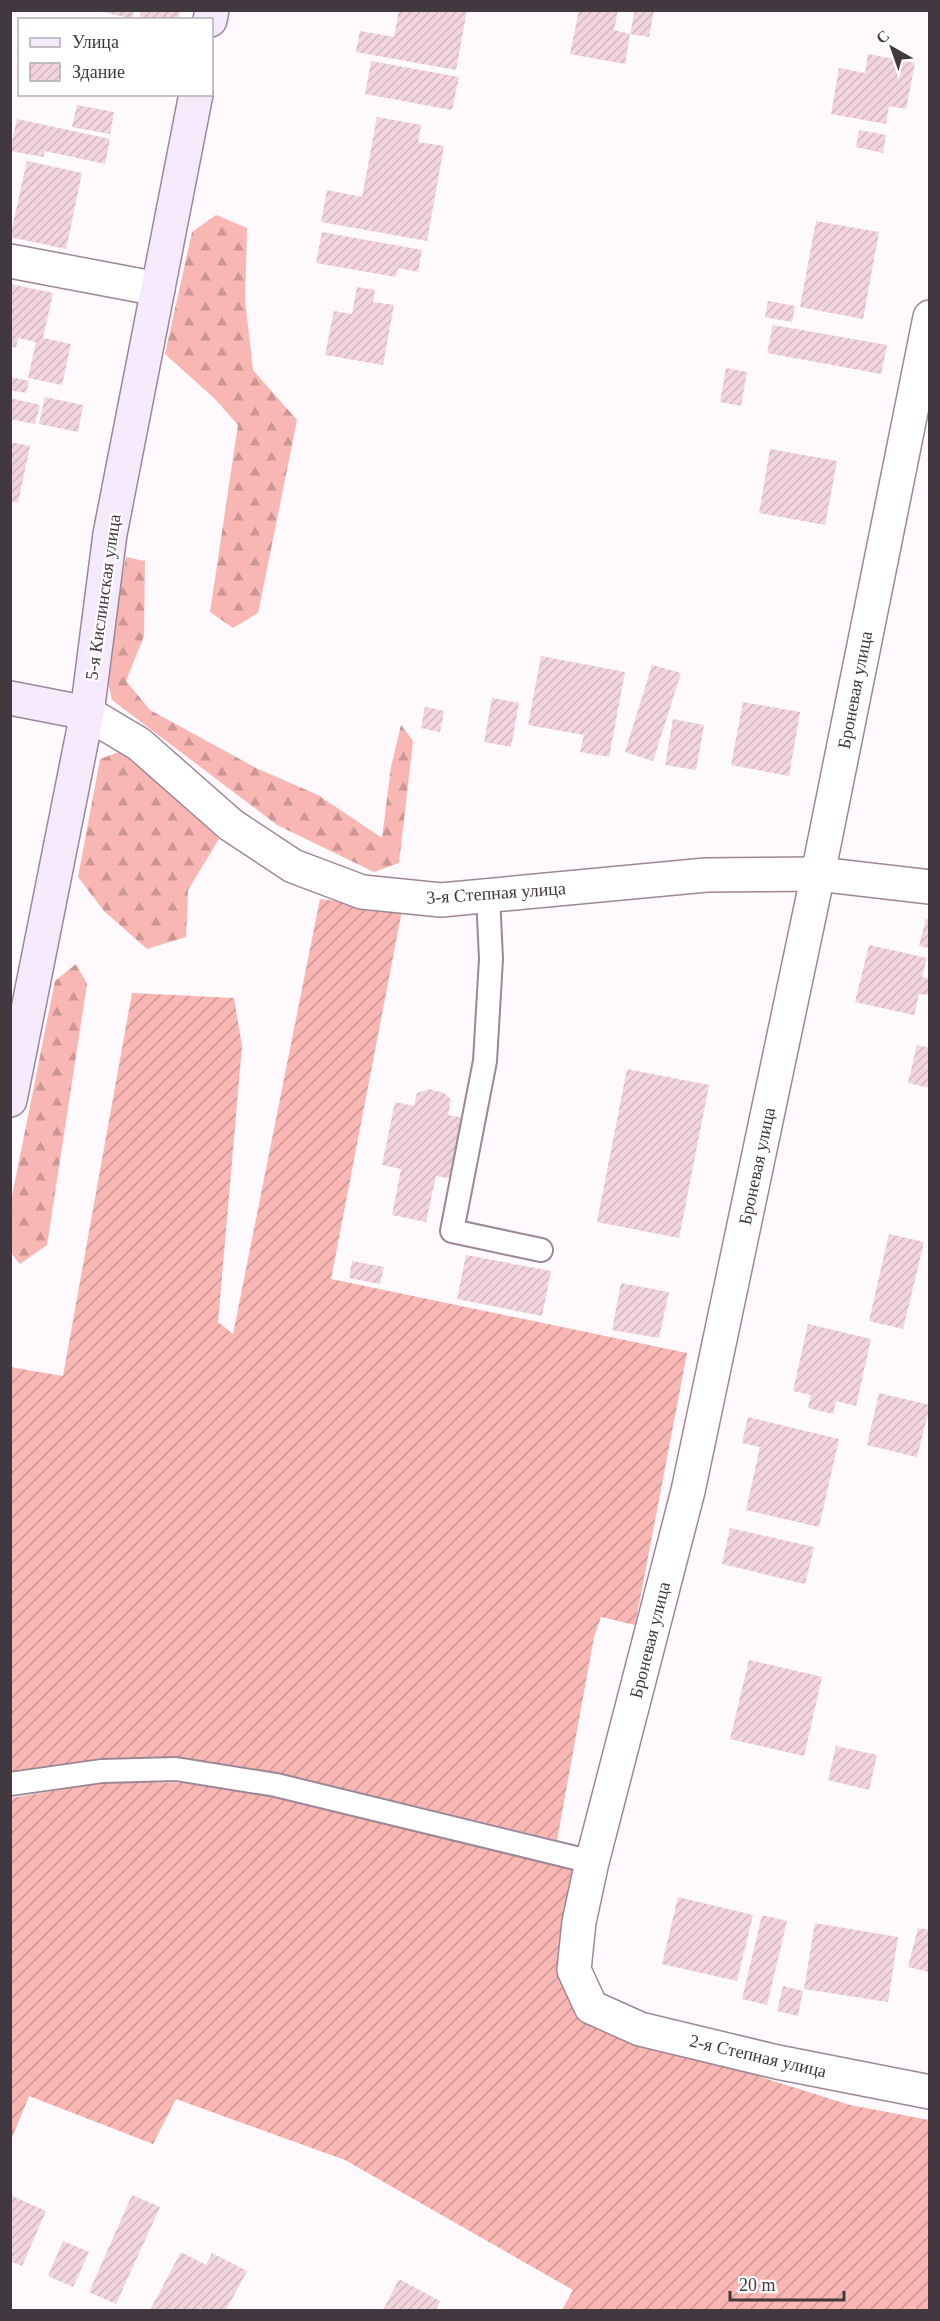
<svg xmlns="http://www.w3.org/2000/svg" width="940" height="2321" font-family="Georgia,serif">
  <defs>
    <pattern id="forest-firs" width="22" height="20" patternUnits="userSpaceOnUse" patternTransform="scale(1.5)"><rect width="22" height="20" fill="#f9b7b3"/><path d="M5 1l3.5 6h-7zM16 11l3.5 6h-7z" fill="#cb9693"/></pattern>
    <pattern id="garden-furrows" width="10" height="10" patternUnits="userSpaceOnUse" patternTransform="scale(1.5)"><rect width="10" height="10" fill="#f9b7b3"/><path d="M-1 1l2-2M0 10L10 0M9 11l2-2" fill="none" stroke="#cb9693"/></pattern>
    <pattern id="building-hatch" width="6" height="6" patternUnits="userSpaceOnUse" patternTransform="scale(1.5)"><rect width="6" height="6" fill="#f2d4dd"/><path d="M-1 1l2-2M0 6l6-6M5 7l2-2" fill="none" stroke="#d1b7bf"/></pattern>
  </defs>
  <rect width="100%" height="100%" fill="#fef9fd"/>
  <!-- forest -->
  <g fill="url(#forest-firs)">
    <path d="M216 215 247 228 245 300 253 370 297 420 258 613 233 628 210 612 238 425 215 399 165 354 192 232Z"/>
    <path d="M126 557 145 561 144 636 126 681 150 710 256 768 318 795 382 838 391 767 401 725 413 741 399 863 374 872 277 825 112 700 105 668Z"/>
    <path d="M124 750 160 774 219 839 188 890 186 937 147 949 104 911 78 877 100 759Z"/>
    <path d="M76 964 87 984 47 1245 20 1264 11 1253V1201L55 981Z"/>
  </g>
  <!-- garden -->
  <g fill="url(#garden-furrows)">
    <path d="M320 899 402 910 331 1279 687 1353 635 1625 601 1617 594 1637 557 1840 283 1774 182 1758 98 1763 11 1774 10 1367 63 1376 132 993 234 998 242 1046 218 1322 233 1334Z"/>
    <path d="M111 1781C145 1783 182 1781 216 1786 336 1803 455 1837 572 1870L559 1963 668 2048 850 2105 929 2120V2310H562L573 2290 345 2160 176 2099 153 2144 29 2096 11 2140V1798Z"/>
  </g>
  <!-- building -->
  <g fill="url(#building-hatch)">
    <path d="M95 10H134L133 19Z"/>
    <path d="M141 10H180L178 20H139Z"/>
    <path d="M399 10H467L456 70 356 52 360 31 394 37Z"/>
    <path d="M579 10H618L614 30 630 34 625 64 570 54Z"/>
    <path d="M635 10H654L649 37 630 34Z"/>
    <path d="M868 54 915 63 906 109 889 106 886 124 831 114 839 68 865 73Z"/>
    <path d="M371 61 459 77 452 110 365 94Z"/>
    <path d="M77 105 114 112 110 134 72 127Z"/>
    <path d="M377 117 421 125 418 142 444 146 427 241 321 222 327 190 362 197Z"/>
    <path d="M17 119 110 139 105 164 45 151 43 157 10 151Z"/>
    <path d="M859 130 886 135 883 153 856 147Z"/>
    <path d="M27 161 82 173 66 249 10 237Z"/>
    <path d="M816 221 879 232 863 319 800 307Z"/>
    <path d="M322 232 422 250 418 272 398 268 396 277 316 263Z"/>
    <path d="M10 284 53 293 43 338 71 344 62 385 28 378 36 342 18 338 16 348 10 346Z"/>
    <path d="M357 287 375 290 373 302 394 305 383 365 325 355 334 311 352 314Z"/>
    <path d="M768 301 795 306 792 322 765 317Z"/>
    <path d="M773 325 887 345 881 374 767 353Z"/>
    <path d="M726 368 747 372 741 406 720 402Z"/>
    <path d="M10 377 29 381 26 393 10 390Z"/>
    <path d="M45 397 83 405 78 432 39 424Z"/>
    <path d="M10 398 40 405 35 424 10 419Z"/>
    <path d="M10 442 30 446 18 503 10 501Z"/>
    <path d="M770 449 837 461 825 525 759 513Z"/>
    <path d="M541 656 625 672 609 757 580 752 584 735 528 725Z"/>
    <path d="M652 665 681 673 653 761 625 752Z"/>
    <path d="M492 698 519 703 511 747 484 742Z"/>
    <path d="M743 702 800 712 789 776 731 765Z"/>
    <path d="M425 707 444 711 440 732 421 728Z"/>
    <path d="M673 719 704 725 696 770 665 765Z"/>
    <path d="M926 919 930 920V948L919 946Z"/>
    <path d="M869 945 927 958 922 977 930 979V995L919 994 914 1015 855 1002Z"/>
    <path d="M917 1045 930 1048V1088L908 1083Z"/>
    <path d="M627 1069 709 1085 679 1238 597 1222Z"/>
    <path d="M429 1089 444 1093 451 1100 448 1115 467 1119 454 1179 436 1176 426 1222 392 1215 401 1169 382 1165 395 1102 414 1106 417 1093Z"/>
    <path d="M889 1234 924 1242 903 1329 869 1321Z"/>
    <path d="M466 1255 551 1271 542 1316 457 1299Z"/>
    <path d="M352 1261 384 1267 380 1284 349 1278Z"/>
    <path d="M621 1283 669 1292 659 1338 612 1330Z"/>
    <path d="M808 1324 871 1339 856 1406 836 1401 833 1414 808 1408 811 1395 793 1391Z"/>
    <path d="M879 1393 930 1405 917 1457 867 1445Z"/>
    <path d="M748 1417 839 1439 819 1527 746 1510 760 1447 742 1443Z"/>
    <path d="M730 1528 814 1547 805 1584 722 1564Z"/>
    <path d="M749 1660 822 1677 804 1756 730 1739Z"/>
    <path d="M836 1746 877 1755 869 1790 828 1780Z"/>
    <path d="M678 1897 753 1915 737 1981 662 1964Z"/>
    <path d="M762 1915 787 1921 767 2005 742 1999Z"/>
    <path d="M815 1923 898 1937 888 2002 804 1989Z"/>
    <path d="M918 1928 930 1930V1972L908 1967Z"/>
    <path d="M783 1986 803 1991 798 2016 777 2011Z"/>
    <path d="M10 2195 46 2211 22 2266 10 2261Z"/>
    <path d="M132 2195 160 2207 116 2304 89 2292Z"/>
    <path d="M63 2241 89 2252 73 2287 48 2276Z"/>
    <path d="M181 2252 206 2265 212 2253 247 2271 226 2310H206L201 2308 199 2310H150Z"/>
    <path d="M399 2279 440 2301 436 2310H383Z"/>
  </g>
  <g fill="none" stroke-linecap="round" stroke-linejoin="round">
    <defs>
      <g id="lane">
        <path d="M488 896 491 959 485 1061 452 1231 541 1250"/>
        <path d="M10 1784 102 1771 176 1769 276 1785 592 1862"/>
      </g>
      <g id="street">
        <path d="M10 261 158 289"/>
        <path d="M930 317 818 874 688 1491 592 1862 579 1922 574 1970 591 2007 640 2029 777 2062 930 2092"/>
        <path d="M87 713 139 744 231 825 293 866 362 892 441 900 706 875 818 874 930 887"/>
      </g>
      <g id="secondary">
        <path d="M210 20 212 10"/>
        <path d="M10 698 87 713"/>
        <path d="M10 1100 87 713 110 534 196 94"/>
      </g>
    </defs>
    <!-- lane casing -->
    <use href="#lane" stroke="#9c8797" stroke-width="26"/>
    <!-- street casing -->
    <use href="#street" stroke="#9c8797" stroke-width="36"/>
    <!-- secondary casing -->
    <use href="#secondary" stroke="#9c8797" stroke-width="36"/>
    <!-- lane -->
    <use href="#lane" stroke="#fff" stroke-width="22"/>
    <!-- street -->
    <use href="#street" stroke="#fff" stroke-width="33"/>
    <!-- secondary -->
    <use href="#secondary" stroke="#f4eafc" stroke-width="33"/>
  </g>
  <g text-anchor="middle" stroke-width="4.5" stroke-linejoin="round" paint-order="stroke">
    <!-- street labels -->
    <g font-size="18" fill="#42383f" stroke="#fff">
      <text transform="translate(103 597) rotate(-82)" y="6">5-я Кислинская улица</text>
      <text transform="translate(855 690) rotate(-79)" y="6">Броневая улица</text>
      <text transform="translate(496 893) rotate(-4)" y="6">3-я Степная улица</text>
      <text transform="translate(757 1166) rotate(-78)" y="6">Броневая улица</text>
      <text transform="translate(650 1640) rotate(-76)" y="6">Броневая улица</text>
      <text transform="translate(758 2056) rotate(13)" y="6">2-я Степная улица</text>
    </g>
  </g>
  <!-- border -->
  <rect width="940" height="2321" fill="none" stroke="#42383f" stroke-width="24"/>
  <!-- legend -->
  <rect x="18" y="18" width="195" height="78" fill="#ffffff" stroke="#b3afb2" stroke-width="1.5"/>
  <rect x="30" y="38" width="30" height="9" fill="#f4eafc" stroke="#b3afb2" stroke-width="1.5"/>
  <text x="72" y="48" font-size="18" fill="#42383f">Улица</text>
  <rect x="30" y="63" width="30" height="18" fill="url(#building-hatch)" stroke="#b3afb2" stroke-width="1.5"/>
  <text x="72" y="78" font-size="18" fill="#42383f">Здание</text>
  <!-- north arrow -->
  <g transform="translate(892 48) rotate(320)" stroke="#ffffff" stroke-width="4.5" paint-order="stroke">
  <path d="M0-4.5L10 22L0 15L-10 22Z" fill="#42383f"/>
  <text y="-9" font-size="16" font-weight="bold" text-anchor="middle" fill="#42383f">С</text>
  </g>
  <!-- scale -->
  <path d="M730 2291v9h114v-9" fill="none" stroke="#42383f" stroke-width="3"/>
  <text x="739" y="2291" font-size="18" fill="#42383f" stroke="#ffffff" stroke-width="4.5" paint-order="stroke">20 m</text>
</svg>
